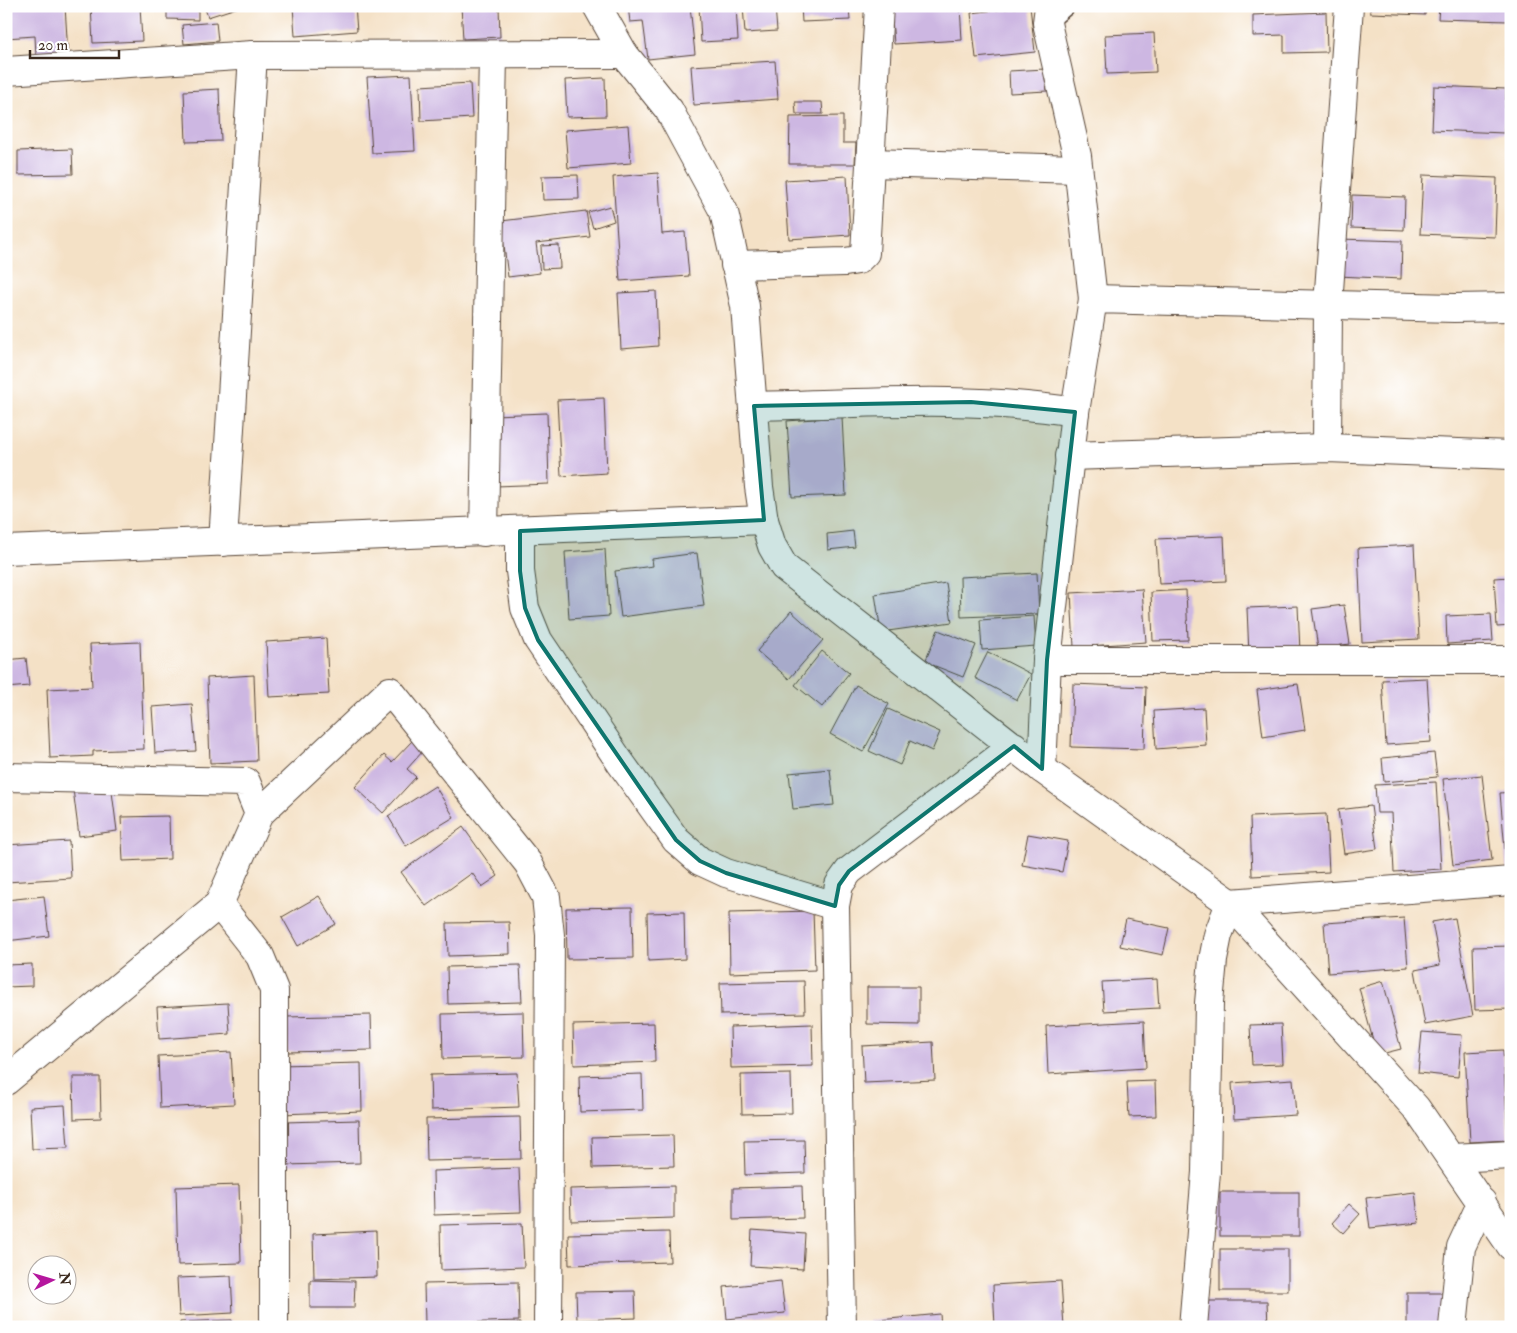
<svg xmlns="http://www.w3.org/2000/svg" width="1517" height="1333" font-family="'IM FELL Double Pica',serif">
  <rect width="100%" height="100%" fill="#fff"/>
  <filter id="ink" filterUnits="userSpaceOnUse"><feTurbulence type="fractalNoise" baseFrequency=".02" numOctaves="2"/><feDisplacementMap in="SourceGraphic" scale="10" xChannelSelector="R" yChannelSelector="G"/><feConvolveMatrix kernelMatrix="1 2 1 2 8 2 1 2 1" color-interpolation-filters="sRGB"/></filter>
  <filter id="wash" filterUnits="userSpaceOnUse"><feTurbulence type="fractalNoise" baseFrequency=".0096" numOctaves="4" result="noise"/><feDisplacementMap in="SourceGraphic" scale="20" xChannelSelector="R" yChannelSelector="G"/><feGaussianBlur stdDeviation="1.12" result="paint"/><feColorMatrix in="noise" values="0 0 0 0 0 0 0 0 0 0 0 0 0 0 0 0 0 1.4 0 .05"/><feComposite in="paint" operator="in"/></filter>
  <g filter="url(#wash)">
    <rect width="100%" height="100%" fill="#f4e1c6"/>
    <g id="blocks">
      <!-- building -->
      <g fill="#cdb7e2">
        <path d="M6 6H65L68 54 36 56 35 36 6 38Z"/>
        <path d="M91 6H140L142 41 93 43Z"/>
        <path d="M167 6H198V20L167 19Z"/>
        <path d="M204 6H239V7L208 17Z"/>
        <path d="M293 6H355L357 31 295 36Z"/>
        <path d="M461 6H499L500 37 463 39Z"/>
        <path d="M628 6H690L695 54 648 59 643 21 630 22Z"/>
        <path d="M699 6H736L738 40 701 42Z"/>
        <path d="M743 6H775L777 31 745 33Z"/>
        <path d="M801 6H849L850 20 802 22Z"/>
        <path d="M891 6H960L962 40 894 44Z"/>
        <path d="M1030 6 1035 52 976 58 971 13Z"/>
        <path d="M1370 6H1425V15L1370 13Z"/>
        <path d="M1439 6H1508V21L1438 19Z"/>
        <path d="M1326 12 1327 52 1284 53V35L1253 36V15Z"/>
        <path d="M216 22 218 41 184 44 182 25Z"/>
        <path d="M1154 33 1156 72 1107 74 1105 35Z"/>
        <path d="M775 61 778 99 694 105 691 66Z"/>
        <path d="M1045 69 1047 91 1010 93 1009 71Z"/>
        <path d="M411 75 415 151 372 153 367 77Z"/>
        <path d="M605 78 606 116 567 117 565 80Z"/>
        <path d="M470 83 472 118 421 121 420 86Z"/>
        <path d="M1434 86 1506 89 1504 133 1432 130Z"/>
        <path d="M219 89 221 141 186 142 184 91Z"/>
        <path d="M795 102H822L823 114H796Z"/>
        <path d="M843 116V143H856L855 164H789L790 117Z"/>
        <path d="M628 125 631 163 568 168 565 130Z"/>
        <path d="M72 149 73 174 18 175V151Z"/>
        <path d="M658 173 662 234 685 232 689 276 620 281 613 177Z"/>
        <path d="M578 175 579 199 543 200 542 176Z"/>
        <path d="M1423 175 1497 178 1495 237 1420 234Z"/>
        <path d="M847 176 850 235 789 239 785 180Z"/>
        <path d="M1352 195 1405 197 1404 230 1351 228Z"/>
        <path d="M610 206 614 221 593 228 588 212Z"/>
        <path d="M586 211 590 237 536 243 540 273 508 277 501 221Z"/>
        <path d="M1339 239 1402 241 1401 279 1338 276Z"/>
        <path d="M559 245 560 268 542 269 541 246Z"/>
        <path d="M656 291 658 346 621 349 618 293Z"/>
        <path d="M604 398 607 473 561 476 557 400Z"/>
        <path d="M547 413 549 484 496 486 493 415Z"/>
        <path d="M842 417 846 495 792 497 787 421Z"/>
        <path d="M853 531 855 547 828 550 827 534Z"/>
        <path d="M1224 536 1226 581 1159 584 1156 539Z"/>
        <path d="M1414 545 1419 639 1362 642 1358 548Z"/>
        <path d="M605 549 609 616 569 619 565 552Z"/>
        <path d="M697 553 704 606 621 617 615 571 653 566 652 559Z"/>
        <path d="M1037 573 1039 614 961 617 960 577Z"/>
        <path d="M1511 577V626L1497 627 1494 578Z"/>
        <path d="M946 583 952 622 881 632 875 594Z"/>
        <path d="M1142 589 1146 642 1074 647 1071 593Z"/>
        <path d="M1186 590 1188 640 1153 641 1151 592Z"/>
        <path d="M1344 605 1350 644 1318 648 1312 609Z"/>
        <path d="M1298 606 1300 652 1249 655 1247 608Z"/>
        <path d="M791 611 823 640 789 679 757 651Z"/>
        <path d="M1491 614 1493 641 1447 644 1446 616Z"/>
        <path d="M1034 616 1036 646 982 650 980 620Z"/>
        <path d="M938 630 976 645 963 677 925 662Z"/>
        <path d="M326 638 329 694 269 697 266 642Z"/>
        <path d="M140 642 144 749 93 751V756L50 758 47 689 92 687 90 644Z"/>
        <path d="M822 651 849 673 822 707 795 685Z"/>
        <path d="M988 652 1031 674 1017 700 975 678Z"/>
        <path d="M26 658 29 686 6 688V660Z"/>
        <path d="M254 675 257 761 210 763 207 678Z"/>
        <path d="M1427 678 1431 742 1386 745 1382 680Z"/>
        <path d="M1073 684 1146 687 1144 749 1071 747Z"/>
        <path d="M1298 684 1305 730 1263 737 1257 690Z"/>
        <path d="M856 685 889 704 863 752 830 734Z"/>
        <path d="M192 704 196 751 155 753 152 707Z"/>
        <path d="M1204 708 1206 745 1156 749 1154 711Z"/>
        <path d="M888 709 940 732 932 751 910 741 900 765 869 751Z"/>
        <path d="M412 741 423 751 407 769 416 777 383 813 355 787 384 755 392 762Z"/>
        <path d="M1434 753 1437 777 1384 782 1382 758Z"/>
        <path d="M830 769 834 805 793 809 789 773Z"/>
        <path d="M1482 775 1492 860 1453 865 1443 779Z"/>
        <path d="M1436 782 1441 869 1394 872 1391 813H1377L1375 785Z"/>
        <path d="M111 784 117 831 79 836 73 789Z"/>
        <path d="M435 786 454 817 406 846 388 816Z"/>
        <path d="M1511 792V873H1507L1500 793Z"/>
        <path d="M1371 806 1377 849 1344 854 1338 810Z"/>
        <path d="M1326 814 1329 872 1252 876 1250 817Z"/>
        <path d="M169 816 170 859 123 861 121 817Z"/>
        <path d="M463 827 498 876 482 887 472 873 426 906 401 872Z"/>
        <path d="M1028 834 1068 841 1062 872 1022 865Z"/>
        <path d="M69 841 71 878 6 882V845Z"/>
        <path d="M44 896 49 936 6 941V900Z"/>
        <path d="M319 896 336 924 298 946 282 917Z"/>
        <path d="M632 907 633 958 567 959 566 908Z"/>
        <path d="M813 911 815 970 730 973 729 913Z"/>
        <path d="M684 912 685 959 648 961 647 913Z"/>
        <path d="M1404 918 1408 967 1328 973 1324 923Z"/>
        <path d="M1455 918 1473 1016 1425 1025 1415 970 1440 965 1432 922Z"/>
        <path d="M1126 919 1169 928 1163 955 1120 946Z"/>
        <path d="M509 922 510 954 448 956 447 923Z"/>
        <path d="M1511 946V1009L1475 1010 1473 947Z"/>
        <path d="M32 964V986L6 987V965Z"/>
        <path d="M520 965 522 1002 448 1004 447 967Z"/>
        <path d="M1157 979 1159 1008 1104 1011 1102 982Z"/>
        <path d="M804 981 805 1013 721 1015 720 983Z"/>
        <path d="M1383 981 1401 1049 1377 1055 1359 988Z"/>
        <path d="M867 987H919V1025L867 1024Z"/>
        <path d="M228 1003 230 1034 159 1039 157 1007Z"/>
        <path d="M523 1012 524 1057 443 1059 442 1014Z"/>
        <path d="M371 1015 372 1050 287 1052 286 1017Z"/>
        <path d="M1144 1021 1146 1068 1048 1074 1046 1026Z"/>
        <path d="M654 1023 655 1062 574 1065 573 1025Z"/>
        <path d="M812 1024 813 1066 731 1068 730 1027Z"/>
        <path d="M1281 1024 1283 1064 1252 1065 1250 1025Z"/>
        <path d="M1422 1032 1462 1035 1458 1077 1418 1073Z"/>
        <path d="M933 1042 935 1080 864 1083 862 1046Z"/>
        <path d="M1503 1050 1508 1140 1470 1142 1465 1052Z"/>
        <path d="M231 1052 234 1104 160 1108 158 1056Z"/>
        <path d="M361 1063 362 1111 281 1114 279 1065Z"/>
        <path d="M517 1073 519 1107 431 1110 430 1075Z"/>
        <path d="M642 1074 643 1110 580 1112 579 1076Z"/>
        <path d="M791 1074 792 1113 742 1114 741 1075Z"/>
        <path d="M73 1077H100L101 1118 74 1119Z"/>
        <path d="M1293 1079 1296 1115 1234 1119 1232 1083Z"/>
        <path d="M1155 1081 1156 1116 1129 1117 1127 1082Z"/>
        <path d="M65 1105 68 1148 32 1149 30 1107Z"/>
        <path d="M520 1117 521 1159 427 1161 426 1119Z"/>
        <path d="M359 1120 360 1163 285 1165 284 1122Z"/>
        <path d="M673 1135 674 1166 593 1168 592 1137Z"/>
        <path d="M804 1140 805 1173 745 1175 744 1141Z"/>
        <path d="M519 1168 521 1212 434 1215 433 1171Z"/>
        <path d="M239 1185 241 1263 178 1265 176 1187Z"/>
        <path d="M674 1186V1218L571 1221 570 1189Z"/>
        <path d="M802 1186 803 1218 733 1220V1188Z"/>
        <rect x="1220" y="1192" width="79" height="44"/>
        <path d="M1415 1192 1419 1223 1370 1228 1366 1198Z"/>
        <path d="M1349 1204 1360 1214 1343 1233 1332 1223Z"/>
        <path d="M522 1223 524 1267 441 1270 440 1225Z"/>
        <path d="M752 1230 805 1234 803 1269 750 1266Z"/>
        <path d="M376 1231 377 1277 314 1279 313 1234Z"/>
        <path d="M669 1232 670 1262 569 1265 568 1234Z"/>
        <rect x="1220" y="1249" width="68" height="42"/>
        <path d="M231 1276 233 1313 179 1316 177 1278Z"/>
        <path d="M310 1280 355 1281 354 1308H310Z"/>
        <path d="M781 1281 785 1313 727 1319 724 1287Z"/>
        <path d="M1061 1281 1064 1327H995L993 1285Z"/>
        <path d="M518 1282 519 1321 425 1324 424 1284Z"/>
        <path d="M635 1291 636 1318 577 1320 576 1292Z"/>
        <rect x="1407" y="1293" width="36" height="34"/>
        <path d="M1204 1301H1267L1268 1327H1204Z"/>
        <path d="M940 1314 941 1327H870L869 1321Z"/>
        <path d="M232 1320V1327H180V1322Z"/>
        <path d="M520 1323V1327H488V1325Z"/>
      </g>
    </g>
  </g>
  <g filter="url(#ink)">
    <use href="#blocks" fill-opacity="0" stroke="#574537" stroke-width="1"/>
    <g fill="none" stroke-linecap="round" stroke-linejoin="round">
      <defs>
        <path id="lane" d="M1047 23 1067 6"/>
        <g id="street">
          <path d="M597 6 624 54 669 110 724 212 745 306 759 487 764 520 772 546 784 567 1042 769 1230 903 1416 1108 1511 1246"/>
          <path d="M1049 6 1047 23 1077 156 1093 299"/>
          <path d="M6 71 253 55 624 54"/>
          <path d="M871 163 1078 169"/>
          <path d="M735 265 845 262 858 260 865 253 879 6"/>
          <path d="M754 406C860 404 969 395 1075 412"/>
          <path d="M1327 448 1328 305 1349 6"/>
          <path d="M1069 456 1327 448 1511 455"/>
          <path d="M520 531V571L525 608 538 640 620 762 676 840 700 861 726 873 835 906"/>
          <path d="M484 532 493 55"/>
          <path d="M223 542 253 55"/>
          <path d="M6 550 764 520"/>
          <path d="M1047 660H1511"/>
          <path d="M1042 769 1047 660 1075 412 1093 299 1454 308 1511 307"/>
          <path d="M6 777 246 782 259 814 219 904 6 1081"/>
          <path d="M259 814 390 691 528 863 546 897 550 935 548 1327"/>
          <path d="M219 904 260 956 274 990V1327"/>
          <path d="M1452 1158 1511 1155"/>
          <path d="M842 1327 835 906 839 885 849 871 1014 746"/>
          <path d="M1193 1327 1206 1172 1209 1003 1213 960 1218 935 1230 903 1511 881"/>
          <path d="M1453 1327 1461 1247 1482 1202"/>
        </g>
      </defs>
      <!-- lane casing -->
      <use href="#lane" stroke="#574537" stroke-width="19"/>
      <!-- street casing -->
      <use href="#street" stroke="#574537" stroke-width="30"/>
      <!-- lane -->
      <use href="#lane" stroke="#fff" stroke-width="16"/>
      <!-- street -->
      <use href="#street" stroke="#fff" stroke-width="28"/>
    </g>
  </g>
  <!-- marked area -->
  <path fill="#0f766e" fill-opacity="0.2" stroke="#0f766e" stroke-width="4" stroke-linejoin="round" d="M971 402 1075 412 1047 660 1042 769 1014 746 849 871 839 885 835 906 726 873 700 861 676 840 538 640 525 608 520 571V531L764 520 754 406Z"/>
  <!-- margin -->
  <rect width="1517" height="1333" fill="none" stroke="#fff" stroke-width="25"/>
  <!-- north arrow -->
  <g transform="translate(52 1280) rotate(85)"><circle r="24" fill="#ffffff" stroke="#b1aaa5"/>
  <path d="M0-4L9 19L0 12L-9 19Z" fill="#b5179e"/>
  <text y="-8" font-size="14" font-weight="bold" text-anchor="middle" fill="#3b2a1e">N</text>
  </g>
  <!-- scale -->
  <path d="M30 50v8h89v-8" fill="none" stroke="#3b2a1e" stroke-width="2.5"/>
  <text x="38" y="50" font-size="15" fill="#3b2a1e" stroke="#ffffff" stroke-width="4" paint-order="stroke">20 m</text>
</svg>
